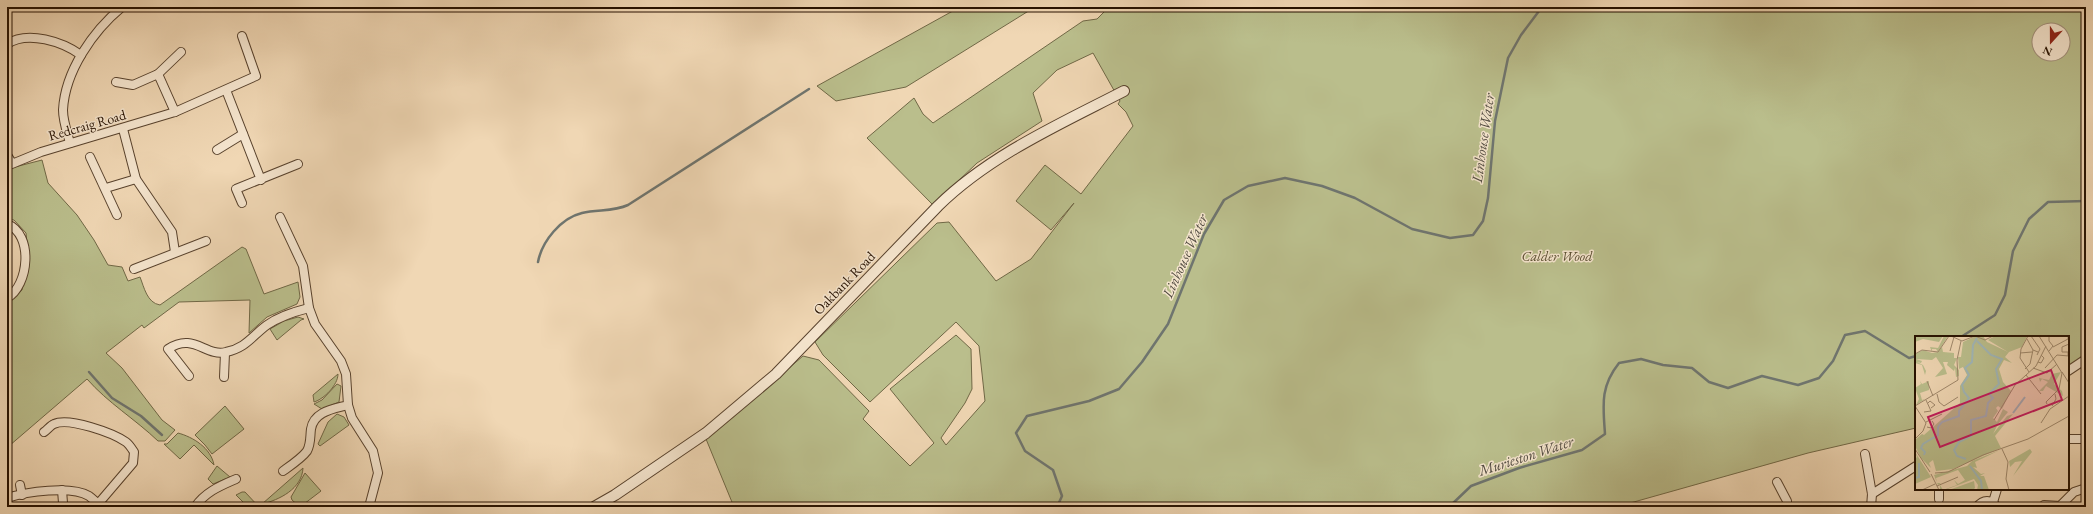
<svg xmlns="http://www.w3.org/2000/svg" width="2093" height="514" font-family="'EB Garamond',serif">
  <rect width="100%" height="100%" fill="#f0d7b4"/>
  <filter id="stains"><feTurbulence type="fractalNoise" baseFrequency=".005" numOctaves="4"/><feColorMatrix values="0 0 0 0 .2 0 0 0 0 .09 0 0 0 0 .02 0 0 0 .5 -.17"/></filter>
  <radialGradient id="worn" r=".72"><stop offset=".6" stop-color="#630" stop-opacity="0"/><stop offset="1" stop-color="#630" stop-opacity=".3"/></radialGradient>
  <!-- green -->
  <g fill="#babe8c" stroke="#706846" fill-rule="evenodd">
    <path d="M960 7H1035L906 87 836 101 817 86Z"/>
    <path d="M1109 7H2086V356L2068 368V337H1916V428L1808 453 1616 507H734L706 439 803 356 819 360 869 411 863 419 910 466 934 443 890 389 956 335 971 349 972 389 965 403 941 438 946 445 985 401 979 346 956 322 870 402 823 355 815 342 937 223 949 222 996 281 1031 259 1074 203 1051 230 1016 201 1045 165 1081 194 1133 126 1126 112 1118 104 1120 101 1093 53 1057 70 1033 93 1042 121 977 163 933 205 867 138 914 98 923 114 933 123 1083 21 1097 19ZM2039 30H2063V54H2039Z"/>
    <path d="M42 160 48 183 77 215 94 240 108 265 122 267 128 281 140 277C144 287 147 303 160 305L242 247 246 249 264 294 298 282 300 297 297 304 267 317 249 333 250 300 179 302 144 328 142 325 106 353 122 368 162 420 175 430 165 441H158C135 419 108 403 87 379L9 446 7 445V305L22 290 28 254 26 233 14 220 7 219V163L11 168Z"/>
    <path d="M298 317 304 319 301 320 277 340 270 329 284 321Z"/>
    <path d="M338 374C338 385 324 399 314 402L313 395Z"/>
    <path d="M337 384 341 386 339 402 322 409 314 404 322 400Z"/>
    <path d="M225 406 244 429 212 454 205 445 195 435Z"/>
    <path d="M337 414 344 417 349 425 320 446 318 444 328 422Z"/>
    <path d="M178 433C193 437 211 448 214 465L194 445 180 459 164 444H167Z"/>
    <path d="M217 466 230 477 213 484 208 479Z"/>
    <path d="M303 468C302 489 279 500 262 504Z"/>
    <path d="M305 473 321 491 300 507 292 500 291 497Z"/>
    <path d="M242 492H245L259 507H248L236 495Z"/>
  </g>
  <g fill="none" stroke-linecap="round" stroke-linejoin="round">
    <!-- stream -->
    <g stroke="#6f756f" stroke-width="2.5">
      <path d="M538 262C542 241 561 218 582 213 598 209 613 212 628 205L809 89"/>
      <path d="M1961 337 1995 315 2005 295 2013 251 2029 219 2048 202 2086 201"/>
      <path d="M89 372 112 398 141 416 162 435"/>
      <path d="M1057 507 1062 496 1053 470 1025 451 1016 433 1027 416 1089 401 1119 389 1142 362 1168 324 1204 234 1224 200 1248 186 1285 178 1322 186 1355 198 1412 229 1450 238 1473 235 1483 221 1488 198 1495 121 1508 58 1521 35 1542 7"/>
      <path d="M1449 507 1471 486 1519 468 1582 450 1605 434C1603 405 1600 387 1619 363L1641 359 1663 365 1692 368 1709 382 1728 388 1762 376 1798 385 1819 378 1833 361 1845 335 1865 331 1909 358 1916 356"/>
    </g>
    <defs>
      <g id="minor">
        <path d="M7 44C28 30 63 42 81 55"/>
        <path d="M158 74 175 112"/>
        <path d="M116 82 133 85 158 74 181 52"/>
        <path d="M226 90 261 180"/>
        <path d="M123 129 136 179 172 232 175 252"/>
        <path d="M70 143C67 132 63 121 63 110 65 71 93 31 122 7"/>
        <path d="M217 150 243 134"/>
        <path d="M7 155 12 163"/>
        <path d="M90 157 117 215"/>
        <path d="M7 166 41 152 175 112 256 76 242 36"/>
        <path d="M106 188 136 179"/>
        <path d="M242 203 236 189 298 164"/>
        <path d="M280 217 303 266 309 308 315 324 341 361 346 374 348 405 352 418 373 451 378 473 369 507"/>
        <path d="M7 224C34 234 29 286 7 298"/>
        <path d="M134 269 206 241"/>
        <path d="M2068 371 2086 359"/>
        <path d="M189 376 168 349C194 332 205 357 226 352 246 348 252 336 267 325 280 316 293 312 309 308"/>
        <path d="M224 377 225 353"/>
        <path d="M44 432C47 430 51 425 54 424 69 417 113 433 126 442 129 444 132 449 134 452L133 463 98 504"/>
        <path d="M2068 439H2086"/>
        <path d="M1865 454 1872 494 1871 507"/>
        <path d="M283 471C290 466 302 458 307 451 311 444 310 436 311 429 314 411 334 409 348 405"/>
        <path d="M1777 482 1787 501V507"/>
        <path d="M20 485 22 495"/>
        <path d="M1939 489V499"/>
        <path d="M62 490 63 503"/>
        <path d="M1872 494 1916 466"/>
        <path d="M7 498C26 492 71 485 89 496 93 499 97 503 101 506"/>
        <path d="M1993 502 1997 489"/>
        <path d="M2044 505 2060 506 2074 492 2086 488"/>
        <path d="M195 507C205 492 220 486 236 479"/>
        <path d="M1977 507C1983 499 1991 499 1997 507"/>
      </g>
      <path id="tertiary" d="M594 507 615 495 706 433 776 374 938 206C990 155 1060 124 1124 91"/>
    </defs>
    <!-- minor casing -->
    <use href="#minor" stroke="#58422d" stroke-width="10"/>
    <!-- tertiary casing -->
    <use href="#tertiary" stroke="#58422d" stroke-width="12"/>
    <!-- minor -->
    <use href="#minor" stroke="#f5e5ce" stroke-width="8"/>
    <!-- tertiary -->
    <use href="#tertiary" stroke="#f5e5ce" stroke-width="10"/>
  </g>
  <g text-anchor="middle" stroke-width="3" stroke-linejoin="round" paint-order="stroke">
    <!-- street labels -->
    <g font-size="14" fill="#261100" stroke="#f5e5ce">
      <text transform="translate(87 125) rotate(-16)" y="5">Redcraig Road</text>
      <text transform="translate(844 283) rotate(-46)" y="5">Oakbank Road</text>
    </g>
    <!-- park labels -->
    <g font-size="14" font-style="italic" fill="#5a4e31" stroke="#f5e5ce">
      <text x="1557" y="261">Calder Wood</text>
    </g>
    <!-- water labels -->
    <g font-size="15" font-style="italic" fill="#514b41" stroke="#f5e5ce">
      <text transform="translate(1483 138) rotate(-82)" y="5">Linhouse Water</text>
      <text transform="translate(1185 256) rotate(-66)" y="5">Linhouse Water</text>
      <text transform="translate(1526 456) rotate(-18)" y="5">Murieston Water</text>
    </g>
  </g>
  <!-- overview -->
  <g transform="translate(1915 336)">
    <rect width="154" height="154" fill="#f0d7b4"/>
    <path d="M0 0H28L24 6 8 3 0 6ZM29 0H33L23 16 27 11 28 16 39 17V22H42L39 29 44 34V40L41 41 40 32 39 35 32 29 33 26H28L32 38 20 41 28 32 21 21 17 24 1 23 7 25 6 27 2 26 8 29 11 35 10 39 7 29 0 27V18L8 14 17 17 23 16 21 13H17V16L15 11 23 12ZM61 0H68L72 6 93 16 73 4 80 0H112L107 11 94 16 90 21 97 27 89 24 84 33 88 46 96 55 87 73 83 70 81 72 83 75 78 82 82 86 88 73 93 76 83 88 78 98 92 80 98 78 80 100 86 112 38 133 21 135 18 124 14 127 16 132 6 122 0 110V104L7 98 9 99 45 67V50L52 39 48 31 44 33 43 21H46L48 6ZM146 36 139 48 147 55 148 60 131 50 128 55H124L133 46 127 43 125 46 124 42 134 44 137 38ZM5 45 7 48 14 45V54L5 57 7 64 10 63 1 69 4 63 0 52 6 48ZM115 113 117 116 98 140 107 125 100 126 95 131 94 125ZM85 114 60 126 62 132 58 131 66 138 70 137 65 140H69L74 154H62L63 149 59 143 30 154H25V149L28 154 42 149 39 144 43 148 50 144 43 134 21 142 22 147H26L23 149 19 139 52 130 57 125ZM0 116 16 141 0 148V123L2 121ZM59 145 60 152 58 154H34Z" fill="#babe8c"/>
    <path fill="none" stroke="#a0b7b9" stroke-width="2" d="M98 77 110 61M9 119 10 116 6 112 8 108 23 99V91L27 86 44 80V75L54 62 49 56 47 49 54 39 50 32 57 26 58 9 62 2M51 123 42 120 39 114 44 106 56 100V84L71 80 73 67 78 62 74 58 84 48 81 33 87 23 76 19 62 5M55 130 66 145 67 154M0 142 4 141V127"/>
    <path fill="none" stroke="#9f886c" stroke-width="1" d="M36 0 47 5 60 0M60 0 70 4 78 0M113 0 106 13 105 22 114 36M116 0 125 13 122 19M124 0 147 37 144 53 131 66 132 68M134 0V5L138 10 134 15M112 3 118 14 123 16M138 11 153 3V0M35 15 39 1M105 17 117 16M0 18 7 14 23 16 34 0M153 20V16H147V11L154 8M123 26 126 27 129 22 126 19M118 32 132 37 142 28M130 32 142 19 154 20M110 33 115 28 118 14M147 36 154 47M111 39 126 58M12 45 18 60M22 58 24 66 29 70 43 61M13 67 15 65 20 69 16 72M0 70 43 44 42 24 46 5M0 70 11 87 8 95 0 103M137 70 141 63 140 58M9 76 16 75 11 64M79 84 100 49 121 30 131 10M11 86 27 78M126 87 135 73 154 60M12 91 16 92 19 88 17 85M0 113 15 136M87 113 93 126 91 143 94 154M20 137 33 136 68 119 113 103 154 80M16 138 24 154M22 150 43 141M7 154 20 148"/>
    <path fill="#c2185b" fill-opacity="0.15" stroke="#c2185b" stroke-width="2" d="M136 34 147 64 25 111 13 81Z"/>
    <rect width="154" height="154" fill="none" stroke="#261100" stroke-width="2"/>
  </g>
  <!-- margin -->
  <rect width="2093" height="514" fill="none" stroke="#f0d7b4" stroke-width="24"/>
  <rect x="8" y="8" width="2077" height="498" fill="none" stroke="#261100" stroke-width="2"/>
  <rect x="12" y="12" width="2069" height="490" fill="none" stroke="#261100"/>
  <!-- north arrow -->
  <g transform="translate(2051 42) rotate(201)"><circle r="19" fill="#f5e5ce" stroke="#a2907c"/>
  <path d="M0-3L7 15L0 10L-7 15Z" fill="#8f2418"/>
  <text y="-6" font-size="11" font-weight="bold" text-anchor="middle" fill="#261100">N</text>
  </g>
  <rect width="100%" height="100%" filter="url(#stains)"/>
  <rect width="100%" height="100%" fill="url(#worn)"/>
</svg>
